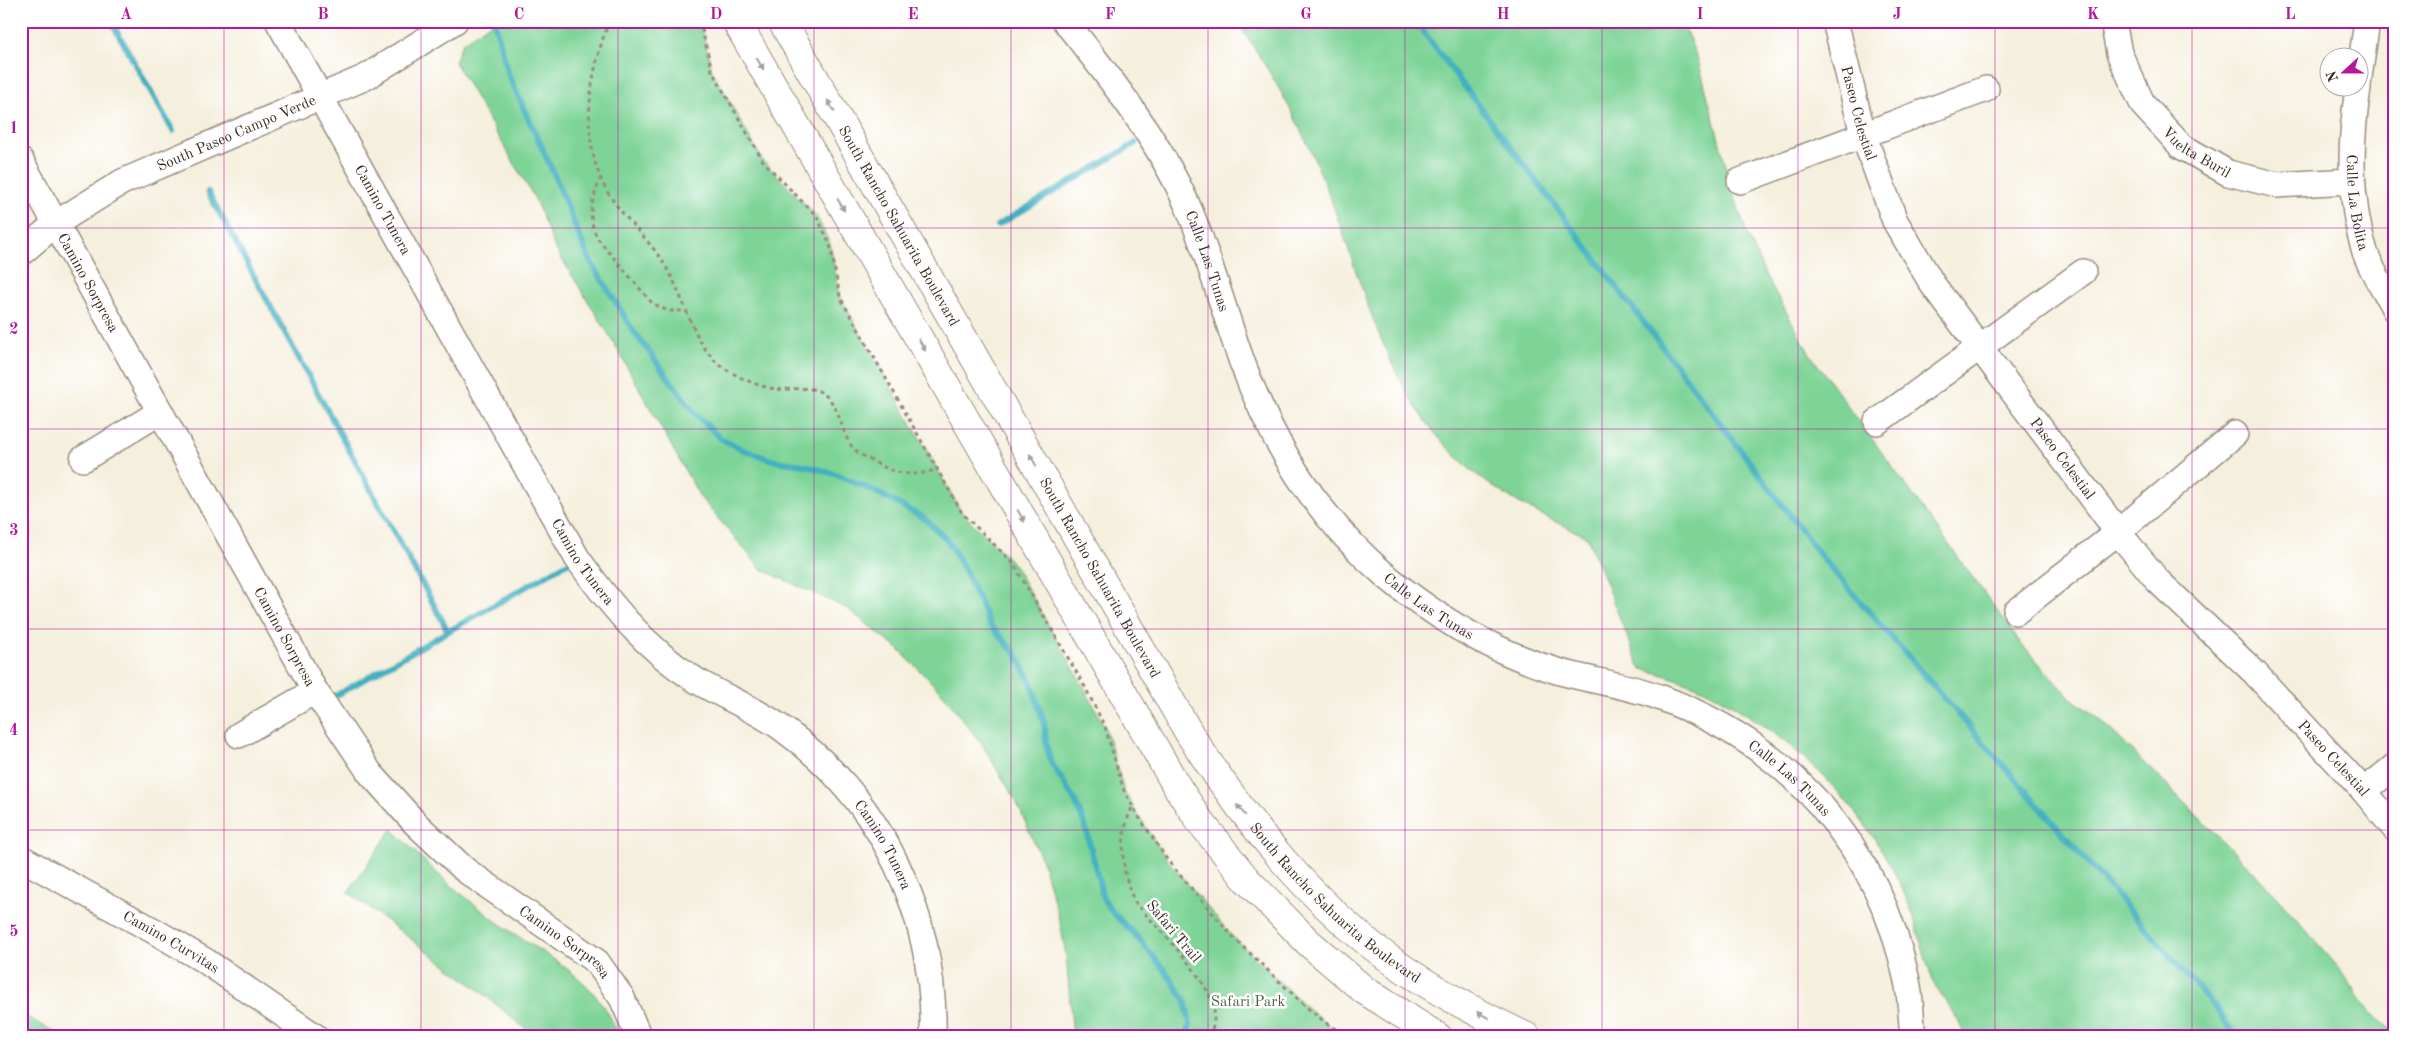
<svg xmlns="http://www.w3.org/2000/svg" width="2416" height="1058" font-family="'Old Standard TT',serif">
  <rect width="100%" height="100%" fill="#fff"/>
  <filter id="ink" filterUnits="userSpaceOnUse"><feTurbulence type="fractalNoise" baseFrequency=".02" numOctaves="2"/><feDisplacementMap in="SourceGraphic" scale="10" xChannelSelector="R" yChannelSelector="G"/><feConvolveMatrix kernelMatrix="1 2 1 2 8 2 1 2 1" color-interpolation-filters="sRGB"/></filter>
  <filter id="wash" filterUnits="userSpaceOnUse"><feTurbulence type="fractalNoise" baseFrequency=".0096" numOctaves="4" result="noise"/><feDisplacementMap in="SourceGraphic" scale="20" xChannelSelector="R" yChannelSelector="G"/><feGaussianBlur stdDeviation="1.12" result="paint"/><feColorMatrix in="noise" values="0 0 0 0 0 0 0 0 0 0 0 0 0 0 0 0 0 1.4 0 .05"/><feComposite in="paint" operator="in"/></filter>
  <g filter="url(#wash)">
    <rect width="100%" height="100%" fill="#f5efdd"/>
    <!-- green -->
    <g fill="#7ed497" stroke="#5c7f5a">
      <path d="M494 21H700L712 71 763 161 817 217 830 244 840 297 962 513 1013 563 1084 687 1105 727 1124 791 1137 814 1168 861 1232 936 1304 1005 1331 1027 1360 1037H1073L1066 955 1060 922 1042 860 1016 801 983 746 944 695 898 649 848 609 761 569 700 497 611 338 555 248 535 199 455 62 462 43Z"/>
      <path d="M1236 21H1682L1698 60 1731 185 1746 231 1765 274 1810 354 2022 645 2071 698 2103 722 2265 883 2337 966 2369 1012 2393 1031 2379 1037H1964C1960 1014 1940 1000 1932 978 1923 953 1918 926 1908 902 1872 814 1801 743 1718 697 1694 683 1666 676 1640 668L1587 537C1542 515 1498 496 1461 461 1386 392 1365 289 1330 197 1306 135 1275 75 1236 21Z"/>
      <path d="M392 829C415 851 438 876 464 896 480 909 496 922 513 933 556 961 601 984 619 1037H535L479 990 348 892Z"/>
      <path d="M21 1014 64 1037H21Z"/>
    </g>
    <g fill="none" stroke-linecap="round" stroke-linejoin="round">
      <!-- stream -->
      <g stroke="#43b0c0" stroke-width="6">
        <path d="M111 21 173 131"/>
        <path d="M494 21 509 76 554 174 588 257 634 332 694 412 720 438 746 451 775 461 803 465 835 474 870 489 924 518 947 540 965 570 990 625 1016 654 1030 680 1044 722 1046 743 1051 762 1075 801 1085 825 1103 898 1113 913 1137 937 1166 972 1185 1000 1190 1024 1187 1037"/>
        <path d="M1415 21 1824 560 2216 1009 2237 1037"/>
        <path d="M208 192 448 631"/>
        <path d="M998 225 1136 143"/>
        <path d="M328 700 573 560"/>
      </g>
    </g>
  </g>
  <g filter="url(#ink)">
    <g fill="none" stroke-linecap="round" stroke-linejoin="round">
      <defs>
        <g id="minor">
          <path id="s1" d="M278 21 577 558C609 603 646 649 694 679 723 697 756 709 783 729 883 801 936 916 933 1037"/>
          <path id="s2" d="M1065 21C1112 80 1159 140 1189 209 1210 259 1224 312 1242 362 1272 444 1319 519 1386 576 1436 618 1494 652 1557 671 1591 681 1626 685 1659 697 1789 745 1879 845 1907 981 1911 999 1911 1018 1913 1037"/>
          <path id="s3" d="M1835 21 1863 134 1895 221 1933 285 2118 532 2158 581 2254 672 2364 791 2395 829"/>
          <path id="s4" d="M2113 21 2119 53 2143 105 2181 146 2228 173 2277 185 2352 181"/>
          <path d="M2358 85 2367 21"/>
          <path id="s5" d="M2358 88C2350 142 2348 198 2365 252 2372 272 2385 291 2395 310"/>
          <path id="s6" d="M21 161 315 691 370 773 416 824 465 870 597 962 622 998 639 1037"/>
          <path d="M1740 181 1986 89"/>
          <path id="s7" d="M21 253 55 224 122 182 366 77 455 21"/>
          <path d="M1877 422 2083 272"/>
          <path d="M83 459 160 412"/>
          <path d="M2016 612 2118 532 2235 434"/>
          <path d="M239 735 315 691"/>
          <path d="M2364 791 2395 766"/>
          <path id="s8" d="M21 858 156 932 207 962 316 1037"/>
        </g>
        <g id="tertiary">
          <path d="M736 21 1176 785 1199 820 1246 879 1308 942 1364 990 1438 1037"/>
          <path id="s9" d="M782 21 1189 733C1245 821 1312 905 1398 965 1438 993 1483 1016 1527 1037"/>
        </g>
      </defs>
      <!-- minor casing -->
      <use href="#minor" stroke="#988c7e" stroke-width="28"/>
      <!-- tertiary casing -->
      <use href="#tertiary" stroke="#988c7e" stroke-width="30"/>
      <!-- path -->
      <g stroke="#988c7e" stroke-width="3" stroke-dasharray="4 4" stroke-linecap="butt">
        <path d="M609 21C589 75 577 144 610 196 628 224 655 244 670 274 685 301 695 347 721 366 736 376 758 387 776 389 792 391 810 384 824 394 840 407 840 427 850 444 856 453 865 457 874 462 895 474 915 478 938 469"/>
        <path d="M700 21 712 71 763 161 817 217 830 244 840 297 962 513 1013 563 1085 687 1105 727 1124 791 1137 814 1168 861 1232 936 1304 1005 1331 1027 1360 1037"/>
        <path d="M601 177C592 200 586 217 598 239L652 303 668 311H687"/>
        <path d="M1132 808C1118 837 1121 875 1136 904 1157 927 1210 979 1214 1010 1215 1019 1213 1029 1209 1037"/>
      </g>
      <!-- minor -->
      <use href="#minor" stroke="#fff" stroke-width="25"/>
      <!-- tertiary -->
      <use href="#tertiary" stroke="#fff" stroke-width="28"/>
    </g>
    <!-- one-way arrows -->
    <defs><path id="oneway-solid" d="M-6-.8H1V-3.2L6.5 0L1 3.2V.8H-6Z" transform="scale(1.25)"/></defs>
    <g fill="#a79f9a">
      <use href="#oneway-solid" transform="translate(760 64) rotate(60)"/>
      <use href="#oneway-solid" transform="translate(831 106) rotate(-120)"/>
      <use href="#oneway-solid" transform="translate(841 205) rotate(60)"/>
      <use href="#oneway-solid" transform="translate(922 345) rotate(60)"/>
      <use href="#oneway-solid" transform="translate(1033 460) rotate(-120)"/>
      <use href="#oneway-solid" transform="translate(1021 516) rotate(60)"/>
      <use href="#oneway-solid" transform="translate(1241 810) rotate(-129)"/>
      <use href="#oneway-solid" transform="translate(1483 1015) rotate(-151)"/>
    </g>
  </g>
  <!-- grid -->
  <path fill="none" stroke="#b5179e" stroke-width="1" stroke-opacity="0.55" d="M224 21V1037M421 21V1037M618 21V1037M814 21V1037M1011 21V1037M1208 21V1037M1405 21V1037M1602 21V1037M1798 21V1037M1995 21V1037M2192 21V1037M21 228H2395M21 429H2395M21 629H2395M21 830H2395"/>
  <g text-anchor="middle" stroke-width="5" stroke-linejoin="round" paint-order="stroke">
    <!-- street labels -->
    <g font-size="15" fill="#3b2a1e" stroke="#fff">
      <text dy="5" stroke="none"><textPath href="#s3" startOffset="95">Paseo Celestial</textPath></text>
      <text dy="5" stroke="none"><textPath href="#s7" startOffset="248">South Paseo Campo Verde</textPath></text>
      <text dy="5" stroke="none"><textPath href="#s4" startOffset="162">Vuelta Buril</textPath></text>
      <text dy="5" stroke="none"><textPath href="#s5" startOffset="115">Calle La Bolita</textPath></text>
      <text dy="5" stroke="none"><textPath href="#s1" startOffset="216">Camino Tunera</textPath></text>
      <text dy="5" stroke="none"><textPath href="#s9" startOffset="236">South Rancho Sahuarita Boulevard</textPath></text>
      <text dy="5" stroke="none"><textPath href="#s2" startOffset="281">Calle Las Tunas</textPath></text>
      <text dy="5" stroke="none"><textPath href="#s6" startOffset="139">Camino Sorpresa</textPath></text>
      <text dy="5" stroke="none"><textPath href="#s3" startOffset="500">Paseo Celestial</textPath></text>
      <text dy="5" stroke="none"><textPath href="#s1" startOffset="621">Camino Tunera</textPath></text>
      <text dy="5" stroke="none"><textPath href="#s9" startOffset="641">South Rancho Sahuarita Boulevard</textPath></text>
      <text dy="5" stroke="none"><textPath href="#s2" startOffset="701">Calle Las Tunas</textPath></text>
      <text dy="5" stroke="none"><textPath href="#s6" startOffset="544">Camino Sorpresa</textPath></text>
      <text dy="5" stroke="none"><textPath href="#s3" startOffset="905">Paseo Celestial</textPath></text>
      <text dy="5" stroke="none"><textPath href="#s2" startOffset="1106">Calle Las Tunas</textPath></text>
      <text dy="5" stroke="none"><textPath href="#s1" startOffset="1041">Camino Tunera</textPath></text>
      <text dy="5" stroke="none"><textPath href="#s9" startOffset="1046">South Rancho Sahuarita Boulevard</textPath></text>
      <text transform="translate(1174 931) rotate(50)" y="5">Safari Trail</text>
      <text dy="5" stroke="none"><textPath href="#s8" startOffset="172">Camino Curvitas</textPath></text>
      <text dy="5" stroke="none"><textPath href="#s6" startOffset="964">Camino Sorpresa</textPath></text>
    </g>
    <!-- park labels -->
    <g font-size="15" fill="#4f5d42" stroke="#fff">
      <text x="1248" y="1006">Safari Park</text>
    </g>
  </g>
  <!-- margin -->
  <rect width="2416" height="1058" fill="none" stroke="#fff" stroke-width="55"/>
  <!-- north arrow -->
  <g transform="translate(2344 72) rotate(249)"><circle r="24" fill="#ffffff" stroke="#b1aaa5"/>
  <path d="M0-4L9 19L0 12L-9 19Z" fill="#b5179e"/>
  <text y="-8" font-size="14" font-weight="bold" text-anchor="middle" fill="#3b2a1e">N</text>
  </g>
  <rect x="28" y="28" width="2360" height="1002" fill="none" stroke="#b5179e" stroke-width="2"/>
  <g font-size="16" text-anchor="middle" font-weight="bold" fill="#b5179e">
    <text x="126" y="19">A</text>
    <text x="323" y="19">B</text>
    <text x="519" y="19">C</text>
    <text x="716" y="19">D</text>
    <text x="913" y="19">E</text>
    <text x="1110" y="19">F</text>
    <text x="1306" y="19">G</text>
    <text x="1503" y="19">H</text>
    <text x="1700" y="19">I</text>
    <text x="1897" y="19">J</text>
    <text x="2093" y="19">K</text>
    <text x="2290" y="19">L</text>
    <text x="14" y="133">1</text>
    <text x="14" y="334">2</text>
    <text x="14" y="535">3</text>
    <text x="14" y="735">4</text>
    <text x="14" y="936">5</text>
  </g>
</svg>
